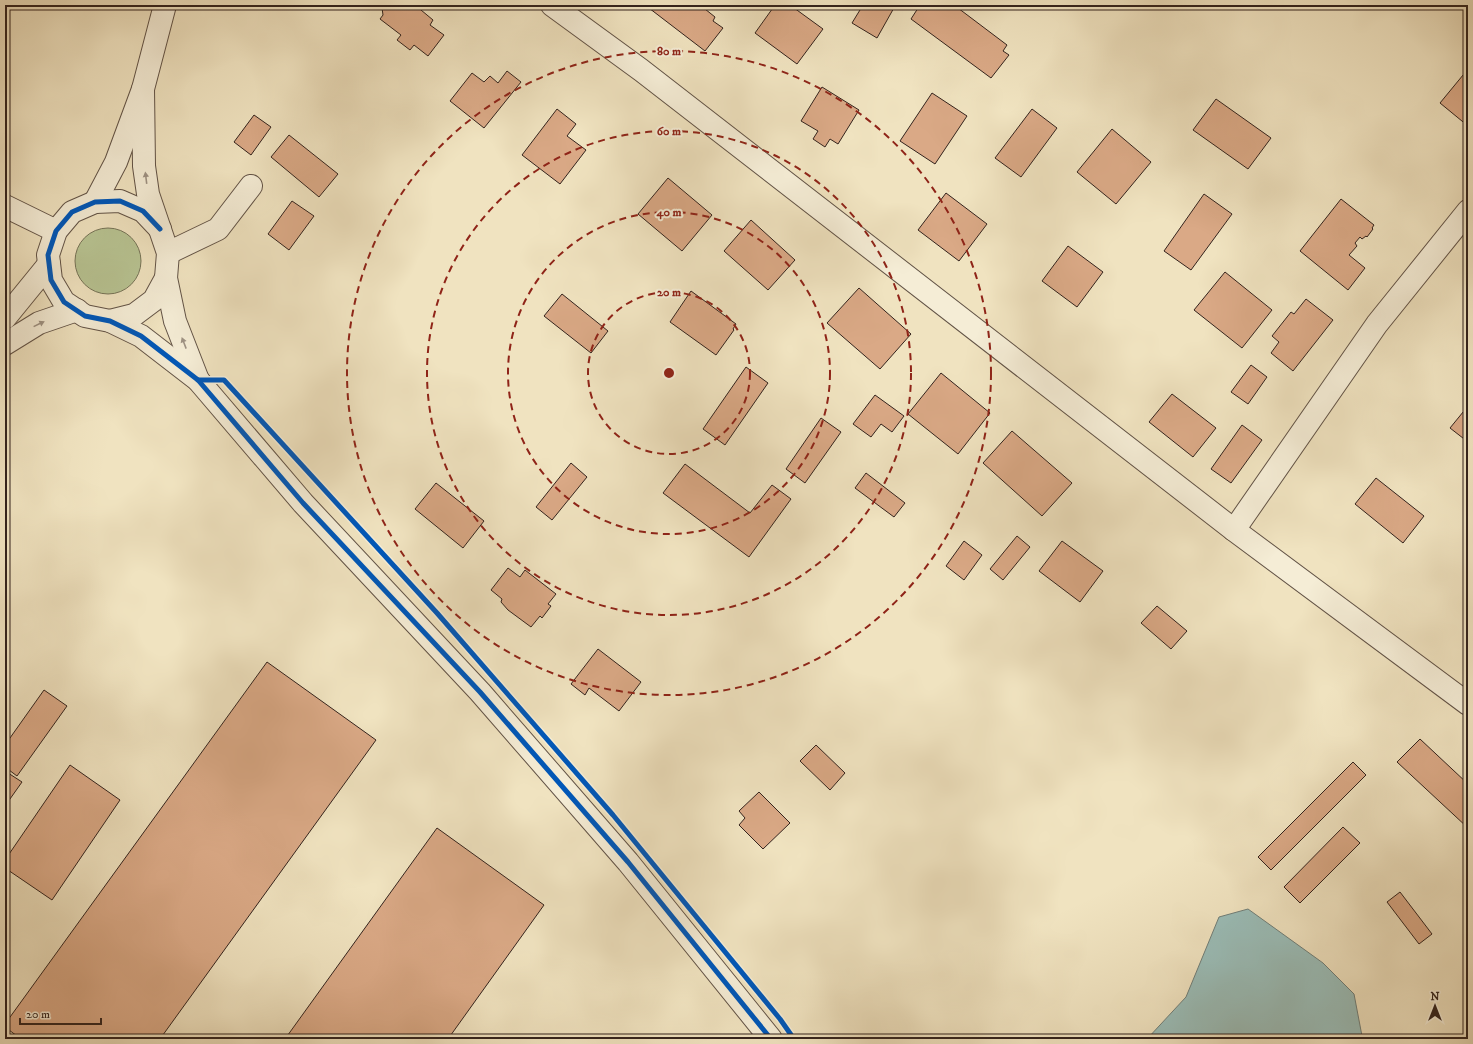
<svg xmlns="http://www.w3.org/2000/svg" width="1473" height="1044" font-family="'IM FELL DW Pica',serif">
  <rect width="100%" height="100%" fill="#f0e3c0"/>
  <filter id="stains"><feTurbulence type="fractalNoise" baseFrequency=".005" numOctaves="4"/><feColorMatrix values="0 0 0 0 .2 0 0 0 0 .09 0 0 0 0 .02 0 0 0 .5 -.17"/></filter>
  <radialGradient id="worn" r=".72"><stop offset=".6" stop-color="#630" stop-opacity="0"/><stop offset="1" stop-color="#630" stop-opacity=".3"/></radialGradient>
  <!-- green -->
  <circle fill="#b8c493" stroke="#767458" cx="108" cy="261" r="33"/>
  <!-- water -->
  <path fill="#9bbdb7" stroke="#717f79" d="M1248 909 1323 963 1354 994 1362 1036 1360 1039H1147L1186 997 1219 917Z"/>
  <!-- building -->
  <g fill="#daa986" stroke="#33231d">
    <path d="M384 5H415L433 20 430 25 444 35 428 56 414 45 410 50 397 40 401 35 380 19 383 15 382 8Z"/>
    <path d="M645 5H700L715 17 713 21 723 28 705 51Z"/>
    <path d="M775 5H790L823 29 797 64 755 33Z"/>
    <path d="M863 5H893L895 6 877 38 852 23Z"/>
    <path d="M920 5H954L1007 45 1003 51 1009 55 991 78 911 19Z"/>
    <path d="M1468 69V126L1440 103Z"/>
    <path d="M507 71 521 82 484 128 450 101 472 73 484 82 490 76 498 83Z"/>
    <path d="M822 87 859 110 838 144 830 139 825 147 813 139 818 131 801 121Z"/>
    <path d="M932 93 967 116 935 164 900 141Z"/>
    <path d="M1216 99 1271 138 1248 169 1193 130Z"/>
    <path d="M557 109 576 124 567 136 586 150 560 184 522 155Z"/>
    <path d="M1032 109 1057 128 1021 177 995 158Z"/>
    <path d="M254 115 271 127 251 155 234 142Z"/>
    <path d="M1112 129 1151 162 1116 204 1077 172Z"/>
    <path d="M289 135 338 174 319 197 271 157Z"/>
    <path d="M668 178 712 215 682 251 638 214Z"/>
    <path d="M946 193 987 224 959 261 918 230Z"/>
    <path d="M1204 194 1232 214 1191 270 1164 251Z"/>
    <path d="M1341 199 1374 225 1372 228 1373 229 1367 237 1366 236 1362 239 1360 237 1355 243 1357 246 1349 255 1365 268 1348 290 1300 251Z"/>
    <path d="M292 201 314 216 289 250 268 234Z"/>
    <path d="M751 220 795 260 768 290 724 251Z"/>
    <path d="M1068 246 1103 272 1077 307 1042 281Z"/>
    <path d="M1225 272 1272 310 1242 348 1194 310Z"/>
    <path d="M859 288 911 334 880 369 827 323Z"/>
    <path d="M691 291 736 324 733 329 734 330 716 355 670 322Z"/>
    <path d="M562 294 608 331 591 353 544 316Z"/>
    <path d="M1306 299 1333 320 1293 371 1271 353 1279 342 1272 336 1291 312 1294 314Z"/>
    <path d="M1251 365 1267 377 1248 404 1231 392Z"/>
    <path d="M746 367 768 383 725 445 703 429Z"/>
    <path d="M941 373 990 413 958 454 908 414Z"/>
    <path d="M1172 394 1216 428 1193 457 1149 422Z"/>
    <path d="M875 395 904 416 892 432 881 424 871 437 853 424Z"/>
    <path d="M1468 406V442L1450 428Z"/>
    <path d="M821 418 841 432 805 483 786 469Z"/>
    <path d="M1242 425 1262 440 1231 483 1211 469Z"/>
    <path d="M1012 431 1072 483 1042 516 983 463Z"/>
    <path d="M571 463 587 477 552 520 536 507Z"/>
    <path d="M685 464 750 513 772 485 791 499 749 557 663 493Z"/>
    <path d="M866 473 905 503 894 517 855 488Z"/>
    <path d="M1376 478 1424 516 1403 543 1355 504Z"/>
    <path d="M436 483 484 521 463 548 415 509Z"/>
    <path d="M1017 536 1030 547 1003 580 990 569Z"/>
    <path d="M964 541 982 555 964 580 946 566Z"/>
    <path d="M1062 541 1103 571 1080 602 1039 571Z"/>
    <path d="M508 568 520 577 525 570 556 594 548 604 551 606 542 618 540 616 531 627 508 610 501 602 502 599 491 590Z"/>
    <path d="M1157 606 1187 631 1171 649 1141 623Z"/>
    <path d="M598 649 641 682 619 711 589 688 585 695 571 684Z"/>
    <path d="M267 662 376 740 160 1039H21L5 1027V1024Z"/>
    <path d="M44 690 67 706 17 776 5 767V745Z"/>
    <path d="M1420 739 1468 784V828L1397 762Z"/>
    <path d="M816 745 845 773 830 790 800 761Z"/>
    <path d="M1353 762 1366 775 1271 870 1258 857Z"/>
    <path d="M70 765 120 800 52 900 5 868V860Z"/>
    <path d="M5 771 22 782 5 806Z"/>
    <path d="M759 792 790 823 763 849 739 825 745 818 739 811Z"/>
    <path d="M1343 827 1360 843 1300 903 1284 887Z"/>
    <path d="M437 828 544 905 448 1039H285Z"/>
    <path d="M1400 892 1432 934 1419 944 1387 902Z"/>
  </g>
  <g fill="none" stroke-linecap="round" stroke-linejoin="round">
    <defs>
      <g id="minor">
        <path d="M552 5 641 70 1234 530 1468 704"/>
        <path d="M143 89 144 166 148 194 168 253 166 278 175 321 198 380"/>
        <path d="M95 202 116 162 143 89 165 5"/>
        <path d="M5 206 56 231"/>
        <path d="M160 229 143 211 120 201 95 202 72 212 56 231 48 255 51 280 64 302 85 316 110 321 141 336 198 380 303 503 480 692 628 862 771 1039"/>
        <path d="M168 253 218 229 251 186"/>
        <path d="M5 318 49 264"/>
        <path d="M110 321 134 315 154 300 166 278"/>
        <path d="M5 344 39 323 77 310"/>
        <path d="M1234 530 1377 324 1468 211"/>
      </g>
    </defs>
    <!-- minor casing -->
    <use href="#minor" stroke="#625346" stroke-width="24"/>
    <!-- minor -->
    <use href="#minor" stroke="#f5edd6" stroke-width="22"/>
    <defs>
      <g id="cycleway">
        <path d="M160 229 143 211 120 201 95 202 72 212 56 231 48 255 51 280 64 302 85 316 110 321 141 336 198 380 303 503 480 692 628 862 771 1039"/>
        <path d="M198 380H224L437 613 613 815 780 1019 794 1039"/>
      </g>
    </defs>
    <!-- cycleway casing -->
    <use href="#cycleway" stroke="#f5edd6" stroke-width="8"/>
    <!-- cycleway -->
    <use href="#cycleway" stroke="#0057b8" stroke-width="5"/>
  </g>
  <!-- one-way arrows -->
  <defs><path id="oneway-solid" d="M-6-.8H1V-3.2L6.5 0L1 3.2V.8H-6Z"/></defs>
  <g fill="#9e9283">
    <use href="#oneway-solid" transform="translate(146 178) rotate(-97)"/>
    <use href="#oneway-solid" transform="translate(39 324) rotate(-26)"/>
    <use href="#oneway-solid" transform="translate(184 343) rotate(-111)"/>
  </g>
  <!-- distance rings -->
  <g fill="none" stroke="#8f2418" stroke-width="2" stroke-dasharray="7 5">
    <circle cx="669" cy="373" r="81"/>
    <circle cx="669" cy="373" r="161"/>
    <circle cx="669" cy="373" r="242"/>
    <circle cx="669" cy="373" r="322"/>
  </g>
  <circle cx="669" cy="373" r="6" fill="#8f2418" stroke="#f5edd6" stroke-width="2"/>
  <g font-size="12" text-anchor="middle" font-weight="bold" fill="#8f2418" stroke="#f5edd6" stroke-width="4" stroke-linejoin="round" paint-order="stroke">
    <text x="669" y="55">80 m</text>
    <text x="669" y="135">60 m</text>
    <text x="669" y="216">40 m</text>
    <text x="669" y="296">20 m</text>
  </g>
  <!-- margin -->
  <rect width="1473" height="1044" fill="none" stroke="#f0e3c0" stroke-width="20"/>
  <rect x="6" y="6" width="1461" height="1032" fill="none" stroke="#33231d" stroke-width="2"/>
  <rect x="10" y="10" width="1453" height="1024" fill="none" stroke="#33231d"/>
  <!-- north arrow -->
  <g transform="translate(1435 1006)" stroke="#f5edd6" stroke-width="3" paint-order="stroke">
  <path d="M0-3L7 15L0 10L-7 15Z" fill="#33231d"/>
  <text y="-6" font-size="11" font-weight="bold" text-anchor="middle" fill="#33231d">N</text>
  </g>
  <!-- scale -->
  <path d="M20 1018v6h81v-6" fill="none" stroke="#33231d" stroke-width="2"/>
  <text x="26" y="1018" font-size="12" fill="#33231d" stroke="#f5edd6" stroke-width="3" paint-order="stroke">20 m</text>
  <rect width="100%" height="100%" filter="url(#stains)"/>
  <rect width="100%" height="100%" fill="url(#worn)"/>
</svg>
